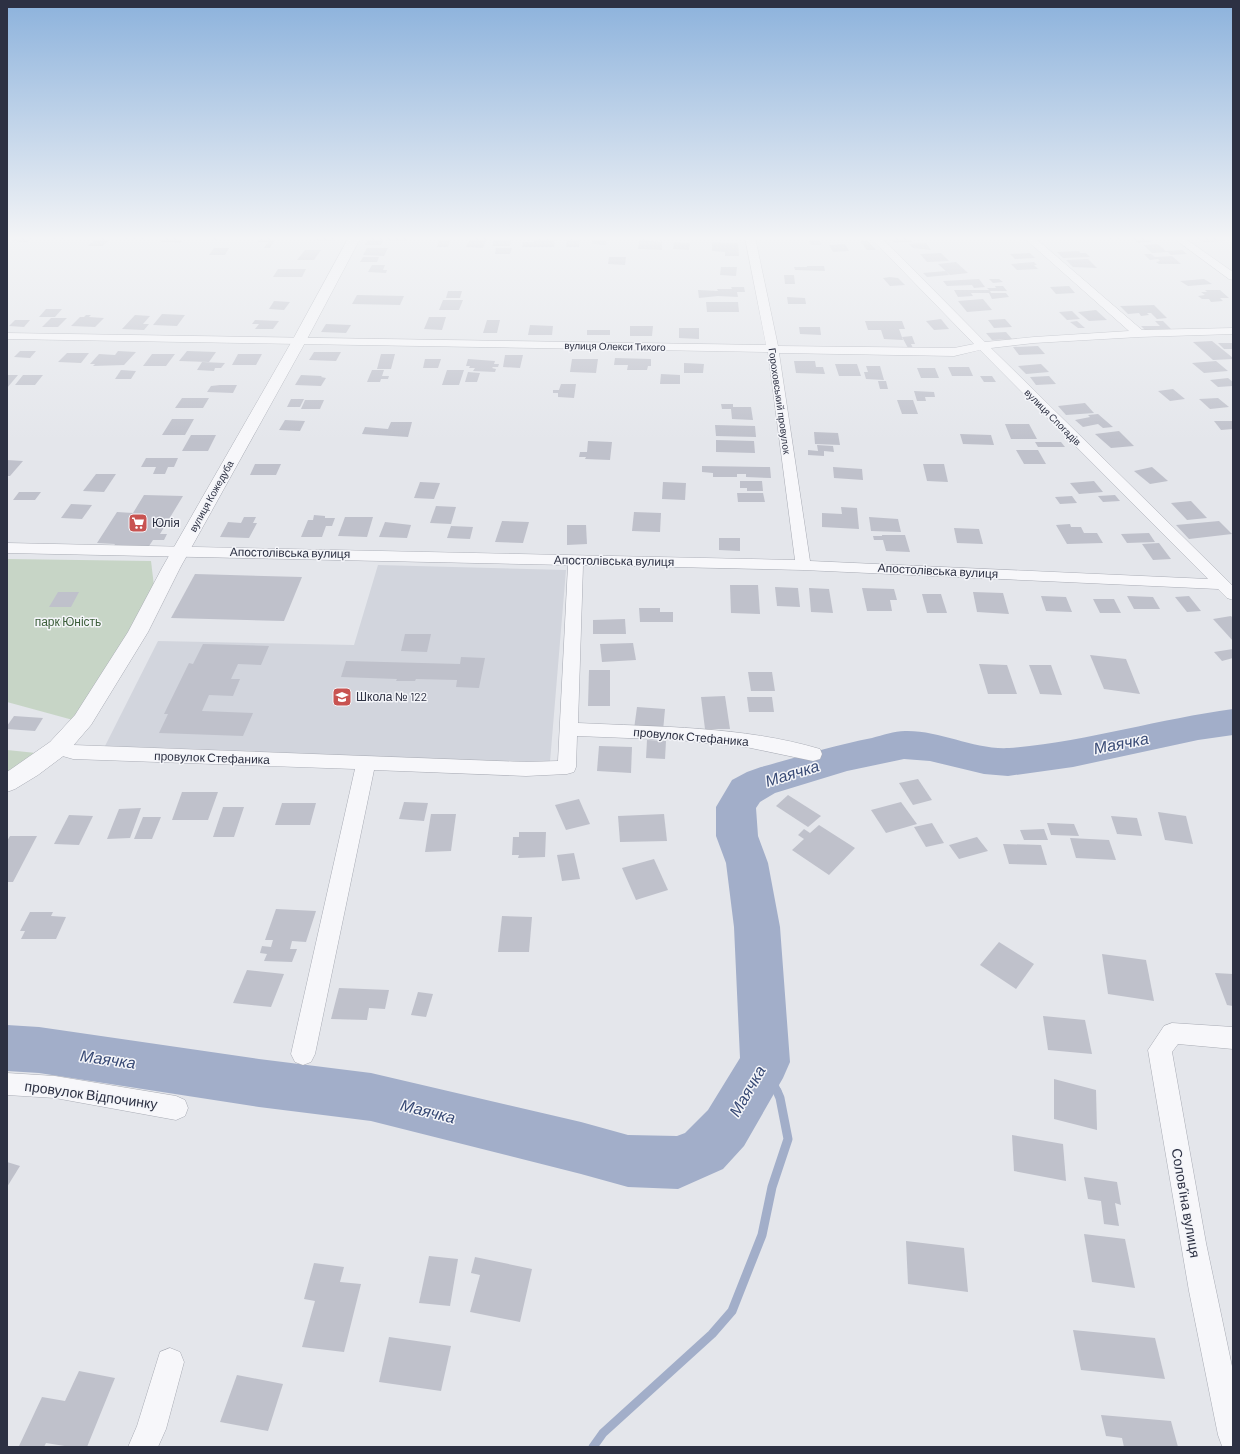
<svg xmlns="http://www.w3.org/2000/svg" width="1240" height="1454" font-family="Barlow,sans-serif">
  <rect width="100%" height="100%" fill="#e4e6eb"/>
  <!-- built -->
  <path fill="#d2d5dd" d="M378 565 566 570 550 762 104 748 158 641 354 645Z"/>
  <!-- green -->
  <g fill="#c7d5c6">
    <path d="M7 559 151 561 154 586 128 641 73 720 7 702Z"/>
    <path d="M7 750 36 753 7 775Z"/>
  </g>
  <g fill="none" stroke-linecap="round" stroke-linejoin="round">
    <!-- stream-far1 -->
    <path stroke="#a2aec9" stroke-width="7" d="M765 1062 778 1092"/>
    <!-- stream -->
    <path stroke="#a2aec9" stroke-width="9" d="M593 1447 603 1433 712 1334 732 1311 762 1235 772 1187 788 1139 780 1098 777 1091"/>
    <!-- river -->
    <path fill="#a2aec9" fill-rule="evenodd" d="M1233 709V735L1198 740 1073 767 1008 776 984 774 930 761 904 759 847 771 775 793 760 802 756 808 758 836 768 863 780 927 790 1062 783 1078 744 1146 723 1169 678 1189 628 1187 581 1174 371 1121 259 1107 39 1073 7 1071V1025L39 1027 259 1059 371 1073 581 1122 628 1135 677 1136 685 1133 708 1110 740 1058 734 927 726 863 716 836V807L732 780 747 772 761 767C798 757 835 745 872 738 883 735 894 731 905 731 940 730 974 750 1009 748 1085 742 1158 719 1233 709Z"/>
  </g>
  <!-- building -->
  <g fill="#bfc1cb">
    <path d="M16 237H33L28 242 11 241Z"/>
    <path d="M48 237H65L63 239H46Z"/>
    <path d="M98 237H112L103 246H88Z"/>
    <path d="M124 237H146L143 240 123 239Z"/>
    <path d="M165 237H180L178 239H183L180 243 161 242Z"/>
    <path d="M209 237H223L221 240H207Z"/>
    <path d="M262 237H276L270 248H264L268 242H258Z"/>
    <path d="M318 237H334L332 241 316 240Z"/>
    <path d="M387 237H409L407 241 385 240Z"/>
    <path d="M471 237H488L483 248 466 247Z"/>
    <path d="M908 237 912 242 894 243 890 238Z"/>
    <path d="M1106 237H1123L1126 239 1110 240Z"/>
    <path d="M1195 237H1220L1225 241 1203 242Z"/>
    <path d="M369 238H384L381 245H365Z"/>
    <path d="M640 238 650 239V241L662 242V250L638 249Z"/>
    <path d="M1132 238H1147L1152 242 1138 243Z"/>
    <path d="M534 239H555L554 247H522L523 242H534Z"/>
    <path d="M567 239H580L579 247H566Z"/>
    <path d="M592 239 607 240 606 245 592 244Z"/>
    <path d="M439 240H450L448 247H437Z"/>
    <path d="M494 240H511L510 246H492Z"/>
    <path d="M819 240 821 245H811L809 241Z"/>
    <path d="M860 241H868L876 250H867Z"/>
    <path d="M674 242 690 243 689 250 673 249Z"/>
    <path d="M712 242 738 243 739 256H725V252L712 251Z"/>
    <path d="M926 243 931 250 913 248 909 244Z"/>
    <path d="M845 244 849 251 833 252 829 245Z"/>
    <path d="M1158 244 1166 251 1182 250 1187 254 1171 255 1168 252 1152 253 1143 245Z"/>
    <path d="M214 248H229L225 255H209Z"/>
    <path d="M367 248H388L384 256 363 255Z"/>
    <path d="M496 248H512L510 254H495Z"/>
    <path d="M305 250H321L314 260H297Z"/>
    <path d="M1079 251 1080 253H1086L1090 257 1063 258 1057 252Z"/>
    <path d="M941 253 949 261 927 262 920 254Z"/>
    <path d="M1030 253 1035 258 1015 259 1010 254Z"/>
    <path d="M1144 254H1151L1155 257 1172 256 1181 264H1159L1156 262 1160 261 1158 259 1150 260Z"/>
    <path d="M363 257H379L377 262H360Z"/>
    <path d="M609 257H626L625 265 608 264Z"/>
    <path d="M1088 259 1097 268 1073 267 1066 260Z"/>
    <path d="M956 262 968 273 950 275 938 264Z"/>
    <path d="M1034 262 1037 265H1034L1038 269 1017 270 1011 264Z"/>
    <path d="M372 265H385L383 270H387L386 273 368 272Z"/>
    <path d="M807 266H824L825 271 795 270 794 267H807Z"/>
    <path d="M721 267H737L736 276 720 275Z"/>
    <path d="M278 269H306L302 277H273Z"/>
    <path d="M946 271 949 275 927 277 923 273Z"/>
    <path d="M784 275H794L795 284H785Z"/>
    <path d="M890 277 898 278 905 285 890 286 883 278Z"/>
    <path d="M979 279 985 287 974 288 972 285 947 286 943 281Z"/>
    <path d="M989 279H999L1003 282 993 283Z"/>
    <path d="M1204 279 1212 284 1188 286 1180 281Z"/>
    <path d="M995 286H1003L1007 291H990L991 293H1006L1009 297 992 299 989 293H971L973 296 958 297 954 290H989L987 288H996Z"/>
    <path d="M1069 286 1075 293 1056 294 1050 287Z"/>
    <path d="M731 287H744L745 292H737L738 297 718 296 699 298 698 290 718 291 717 289H732Z"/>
    <path d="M1205 290H1220L1229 298H1220L1223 301 1211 302 1209 299H1202L1198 296 1205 295 1201 292H1207Z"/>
    <path d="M448 291H462L460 298H446Z"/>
    <path d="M357 295 404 296 400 305 352 304Z"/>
    <path d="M787 297 805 298 806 304H788Z"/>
    <path d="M983 299 992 310 967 312 958 301Z"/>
    <path d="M443 300H463L459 310H439Z"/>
    <path d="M274 301 290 302 284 310 269 309Z"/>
    <path d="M706 302H738L739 312H707Z"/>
    <path d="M1154 305 1167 318 1157 319 1151 313H1147L1149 315 1141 316 1139 313 1128 314 1120 306Z"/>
    <path d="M46 309H62L55 317H39Z"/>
    <path d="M1096 310 1107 320 1089 321 1078 312Z"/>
    <path d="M1072 311 1080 319 1067 320 1059 312Z"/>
    <path d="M162 314 185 315 177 326 153 325Z"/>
    <path d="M86 315H91L89 317 104 318 95 327 71 326 80 317H84Z"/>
    <path d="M135 315 150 316 143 324H149L144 330 122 329Z"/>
    <path d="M429 317H446L442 330 424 329Z"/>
    <path d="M51 318H67L58 327H42Z"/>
    <path d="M941 319 949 329 934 330 926 321Z"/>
    <path d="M1005 319 1012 327 994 328 988 320Z"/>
    <path d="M15 320H30L24 327 9 326Z"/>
    <path d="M255 320 279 321 273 329H255L259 324H252Z"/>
    <path d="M487 320H500L497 333H483Z"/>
    <path d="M865 321H902L905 329H899L903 340 884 339 881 330H868Z"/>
    <path d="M1077 321 1085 328H1078L1070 322Z"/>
    <path d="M1155 321H1163L1172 330 1146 331 1141 326H1160Z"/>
    <path d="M326 324 351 325 346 333 321 332Z"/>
    <path d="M530 325 553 326 552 335H528Z"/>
    <path d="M630 326H653L652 336H630Z"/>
    <path d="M799 327H820L821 335 800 334Z"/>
    <path d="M679 328H699V339L679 338Z"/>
    <rect x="587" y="330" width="23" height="5"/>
    <path d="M1006 332 1012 339 992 340 986 333Z"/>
    <path d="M912 336 915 344H911L913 348H908L902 337Z"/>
    <path d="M1212 341 1233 358V359L1213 360 1193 342Z"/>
    <path d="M1218 343H1233V349H1224Z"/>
    <path d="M1038 346 1045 354 1019 355 1013 347Z"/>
    <path d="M20 351H36L30 358 14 357Z"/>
    <path d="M118 351 136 352 124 365 93 366 95 364H90L99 354 115 355Z"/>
    <path d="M187 351 216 352 209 362 179 361Z"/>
    <path d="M314 352H341L336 361 309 360Z"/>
    <path d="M67 353H89L81 363 58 362Z"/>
    <path d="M152 354H175L166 366H143Z"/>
    <path d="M238 354H262L256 365H232Z"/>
    <path d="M381 354H395L391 369H377Z"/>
    <path d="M505 355H523L520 368 503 367Z"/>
    <path d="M615 358 651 359V366H648L647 370H627L628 365H614Z"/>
    <path d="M425 359H441L438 368H423Z"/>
    <path d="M468 359 495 361 494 364H499L498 367H493L492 368 496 369 495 372 473 371 475 368H469L470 366H466Z"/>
    <path d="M572 359H598L596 373 570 372Z"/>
    <path d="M794 361H815L816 367H823L825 374 796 373Z"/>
    <path d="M1216 361 1228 371 1204 373 1192 363Z"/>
    <path d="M202 362 225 363 221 368H215L214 371 197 370Z"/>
    <path d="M684 363 704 364 703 373H684Z"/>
    <path d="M835 364H857L861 376H839Z"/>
    <path d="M1041 364 1049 372 1026 374 1018 366Z"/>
    <path d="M866 366H880L884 380 866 379 864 372H868Z"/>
    <path d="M948 367H969L973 376H952Z"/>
    <path d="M917 368H935L939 378H921Z"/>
    <path d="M121 370 136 371 131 379H115Z"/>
    <path d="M372 370H384L382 376H389L388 379H381L380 382H367Z"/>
    <path d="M447 370H464L459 385H442Z"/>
    <path d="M468 372 480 373 477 382H465Z"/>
    <path d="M661 374 680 375V384H660Z"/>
    <path d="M7 375H18L7 388Z"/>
    <path d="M23 375H43L35 385H15Z"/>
    <path d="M301 375 322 376 321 377 326 378 321 386 295 385Z"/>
    <path d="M980 376H992L996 382H984Z"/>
    <path d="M1049 376 1056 384 1036 385 1030 377Z"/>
    <path d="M1228 378 1233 382V386L1218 387 1210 380Z"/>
    <path d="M878 381H886L888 389H880Z"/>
    <path d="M561 384H576L574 398 558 397V393H553V390H559Z"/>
    <path d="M220 385H237L233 393 207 392 211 386Z"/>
    <path d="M1173 389 1185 399 1170 401 1158 391Z"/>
    <path d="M914 391 934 392 935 397H925L926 401H917Z"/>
    <path d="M182 398H209L203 408H175Z"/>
    <path d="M1218 398 1229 407 1210 409 1199 399Z"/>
    <path d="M291 399H304L300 407H287Z"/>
    <path d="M305 400H324L320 409H301Z"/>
    <path d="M897 400H913L918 414H902Z"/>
    <path d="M1085 403 1094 413 1066 415 1058 406Z"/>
    <path d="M721 404H733V407H751L753 420 732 419 731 409H722Z"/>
    <path d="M1098 414 1113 427 1103 428 1098 424 1083 427 1075 420 1090 417 1088 415Z"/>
    <path d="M172 419H194L185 435H162Z"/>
    <path d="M285 420 305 421 300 431 279 430Z"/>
    <path d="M1214 421H1233V429L1221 430Z"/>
    <path d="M391 422H412L408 437 362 434 365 427 388 429Z"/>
    <path d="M1005 424H1029L1037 439H1011Z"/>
    <path d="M715 425 755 426 756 437 716 436Z"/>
    <path d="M1119 431 1134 446 1111 448 1095 434Z"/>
    <path d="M814 432 838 433 840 445 815 444Z"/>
    <path d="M960 434 991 435 994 445 963 444Z"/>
    <path d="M191 435H216L208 451H182Z"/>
    <path d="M716 440 754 441 755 453 716 452Z"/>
    <path d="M588 441 612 442 610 460 585 459 586 457H579L580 452H587Z"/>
    <path d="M1035 442H1061L1065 447H1038Z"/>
    <path d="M817 445 833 446 834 452 824 451V456L808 455V450L818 451Z"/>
    <path d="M1016 450H1038L1046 464H1024Z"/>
    <path d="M146 458H178L174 467H168L165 474H153L156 467H141Z"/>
    <path d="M7 460 23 461 10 476H7Z"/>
    <path d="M255 464H281L276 475H250Z"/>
    <path d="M923 464H944L948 482 927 481Z"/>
    <path d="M702 466 770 467 771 478 746 477V474H737V477H713V473L702 472Z"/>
    <path d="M833 467 862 469 863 480 834 478Z"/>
    <path d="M1152 467 1168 481 1150 484 1134 471Z"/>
    <path d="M96 474H116L104 492 83 491Z"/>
    <path d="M740 481H762L763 491H747V488H740Z"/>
    <path d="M1094 481 1103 492 1079 494 1070 483Z"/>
    <path d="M420 482 440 483 434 499 414 498Z"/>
    <path d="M663 482 686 483 685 500 662 499Z"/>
    <path d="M19 492H41L35 500H13Z"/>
    <path d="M737 493H763L765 502H738Z"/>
    <path d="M144 495 183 496 160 534H167L164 540H153L149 546H140L138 549H112L115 544 97 543 117 512 133 513Z"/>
    <path d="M1115 495 1120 501 1103 502 1098 496Z"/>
    <path d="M1072 496 1077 503 1060 504 1055 497Z"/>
    <path d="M1191 501 1207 518 1187 520 1171 503Z"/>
    <path d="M71 504 92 505 82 519 61 518Z"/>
    <path d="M436 506 456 507 451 524 430 523Z"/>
    <path d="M841 507 857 508 859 529 822 527V513L842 514Z"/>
    <path d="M634 512 661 513 660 532 632 531Z"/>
    <path d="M314 515 325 516V518H335L332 526H326L322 537H301L308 520H313Z"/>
    <path d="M244 517H256L253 523H257L249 538 220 537 228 522 241 523Z"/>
    <path d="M345 517H373L367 537 338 536Z"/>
    <path d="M869 517 898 519 901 532 871 531Z"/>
    <path d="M502 521 529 522 523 543 495 542Z"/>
    <path d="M1219 521 1232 534 1189 539 1176 525Z"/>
    <path d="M385 522 411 525 407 538 379 537Z"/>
    <path d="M1070 524 1071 527H1081L1084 533H1097L1103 543 1067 544 1056 525Z"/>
    <path d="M567 525H586L587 544 567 545Z"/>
    <path d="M451 526 473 527 470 539 447 538Z"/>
    <path d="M954 528 979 529 983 544 957 543Z"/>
    <path d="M1149 533 1155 542 1127 543 1121 534Z"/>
    <path d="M882 535H905L910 552 886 551 883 540H874L873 536H882Z"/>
    <path d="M719 538H740V551L719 550Z"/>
    <path d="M1159 543 1171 559 1153 560 1142 544Z"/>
    <path d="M195 574 302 577 284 621 171 618Z"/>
    <path d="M730 585H758L760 614 731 613Z"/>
    <path d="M775 587 798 588 800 607 777 606Z"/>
    <path d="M809 588 829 589 833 613 811 612Z"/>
    <path d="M862 588 894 589 897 600H890L892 611H867Z"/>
    <path d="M58 592H79L71 607H49Z"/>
    <path d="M973 592 1003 593 1009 614 977 612Z"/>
    <path d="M922 594H941L947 613H927Z"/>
    <path d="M1041 596 1066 597 1072 612 1046 611Z"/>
    <path d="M1127 596 1153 597 1160 609H1134Z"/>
    <path d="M1189 596 1201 611 1187 612 1175 597Z"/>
    <path d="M1093 599H1114L1121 613H1100Z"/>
    <path d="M639 608H660V612H673V622H640Z"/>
    <path d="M1231 616 1233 618V641L1213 619Z"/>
    <path d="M625 619 626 634H593V620Z"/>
    <path d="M405 634H431L427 652 401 651Z"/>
    <path d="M633 643 636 660 602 662 600 644Z"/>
    <path d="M203 644 269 646 261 665 238 664 231 679H240L233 696 209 695 202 711 253 713 243 736 159 733 168 714H164L189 663 193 664Z"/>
    <path d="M1233 649V658L1222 661 1214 652Z"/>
    <path d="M1090 655 1126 659 1140 694 1104 689Z"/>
    <path d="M461 657 485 658 479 688 456 687 457 680 416 679 415 681H396L397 679 341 677 346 661 460 664Z"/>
    <path d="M979 664 1007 665 1017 694H988Z"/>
    <path d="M1029 665H1051L1062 695 1040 694Z"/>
    <path d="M589 670H610V706H588Z"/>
    <path d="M748 672H772L775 691H751Z"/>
    <path d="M725 696 730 729H705L701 697Z"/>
    <path d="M747 697H772L774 712H749Z"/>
    <path d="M637 707 665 709 663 731 634 729Z"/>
    <path d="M14 716 43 718 35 731 7 729V726Z"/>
    <path d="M647 740 666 741 665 759 646 758Z"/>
    <path d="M599 746 632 747 631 773 597 771Z"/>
    <path d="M918 779 932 800 913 805 899 783Z"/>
    <path d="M182 792H218L208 820H172Z"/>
    <path d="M788 795 821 816 808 827 776 806Z"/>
    <path d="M579 799 590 824 566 830 555 805Z"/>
    <path d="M404 802 428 803 424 821 399 819Z"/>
    <path d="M901 802 917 824 886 833 871 810Z"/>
    <path d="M282 803H316L310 825H275Z"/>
    <path d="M223 807H244L234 837H213Z"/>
    <path d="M141 808 130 838 107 839 119 809Z"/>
    <path d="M1158 812 1186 816 1193 844 1165 840Z"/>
    <path d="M431 814H456L451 851 425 852Z"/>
    <path d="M664 814 667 841 620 842 618 816Z"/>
    <path d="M69 815 93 816 79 845 54 844Z"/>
    <path d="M1111 816 1137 818 1142 836 1117 834Z"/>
    <path d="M143 817H161L152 839H134Z"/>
    <path d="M932 823 944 843 926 847 914 827Z"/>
    <path d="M1047 823 1074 824 1079 836 1051 835Z"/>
    <path d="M819 825 855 848 829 875 792 850 804 839 798 835 804 829 810 833Z"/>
    <path d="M1044 829 1048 840H1024L1020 830Z"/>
    <path d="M519 832H546L545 857 518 858 519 855H512L513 837H519Z"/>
    <path d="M10 836H37L13 882H7V841Z"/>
    <path d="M977 837 988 851 959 859 949 845Z"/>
    <path d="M1070 838 1109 840 1116 860 1076 858Z"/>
    <path d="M1003 844 1041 845 1047 865 1009 864Z"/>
    <path d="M574 853 580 879 562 881 557 855Z"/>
    <path d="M654 859 668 890 636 900 622 868Z"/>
    <path d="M276 909 316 911 306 942 292 941 290 949H297L292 962 264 961 267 954 260 953 262 946 271 947 273 940H265Z"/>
    <path d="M30 912H53L51 916 66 917 56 939H21L25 931H20Z"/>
    <path d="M502 916 532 917 529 952H498Z"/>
    <path d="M999 942 1034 964 1016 989 980 965Z"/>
    <path d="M1102 954 1146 960 1154 1001 1108 994Z"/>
    <path d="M247 970 284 974 271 1007 233 1003Z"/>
    <path d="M1215 973 1233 974V1006L1227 1005Z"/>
    <path d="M339 988 389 990 385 1009 369 1008 367 1020 331 1019Z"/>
    <path d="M418 992 433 994 426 1017 411 1015Z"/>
    <path d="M1043 1016 1085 1020 1092 1054 1048 1050Z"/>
    <path d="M1054 1079 1096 1090 1097 1130 1054 1119Z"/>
    <path d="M1012 1135 1063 1144 1066 1181 1014 1171Z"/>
    <path d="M7 1162 20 1166 7 1187Z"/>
    <path d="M1084 1177 1117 1182 1121 1205 1115 1203 1119 1226 1104 1224 1101 1201 1088 1199Z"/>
    <path d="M1084 1234 1125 1239 1135 1288 1092 1282Z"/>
    <path d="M906 1241 964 1248 968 1292 908 1284Z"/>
    <path d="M429 1256 458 1259 450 1306 419 1303Z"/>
    <path d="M475 1257 532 1269 520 1322 470 1312 480 1275 471 1273Z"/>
    <path d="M314 1263 344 1267 340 1282 361 1284 344 1352 302 1347 315 1301 304 1299Z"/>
    <path d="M1073 1330 1155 1338 1165 1379 1081 1370Z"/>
    <path d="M389 1337 451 1346 441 1391 379 1382Z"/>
    <path d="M79 1371 115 1378 87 1447H71L46 1443 44 1447 19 1446 42 1397 65 1401Z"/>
    <path d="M237 1375 283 1384 268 1431 220 1422Z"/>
    <path d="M1101 1415 1171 1421 1178 1447H1124L1122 1438 1106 1436Z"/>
  </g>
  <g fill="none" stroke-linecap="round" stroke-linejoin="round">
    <defs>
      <g id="minor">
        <path d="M745 237H755L778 346 954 348 974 344 870 237H881L985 342 1034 337 1129 331 1023 237H1034L1142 330 1233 328V334L1139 337 1034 343 991 348 1233 586V600L1227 598 1218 589 803 570 583 565 578 723C658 727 742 726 820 749L822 754 820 759 813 761 746 747 679 740 577 736 576 767 574 772 567 774 526 776 374 770 315 1054 311 1062 303 1065 295 1062 291 1054 355 769 73 759 52 753 49 748 52 743 58 741 73 745 526 762 558 761 568 565 7 553V543L795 560 768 352 7 339V333L766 345ZM980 350 1208 579 810 561 779 353 954 356Z"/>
        <path d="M1172 237H1183L1233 272V280L1229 279Z"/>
        <path d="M1172 1023 1233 1027V1049L1178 1044 1172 1052 1206 1243 1233 1371V1447L1222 1446 1218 1435 1189 1291 1148 1050 1164 1026Z"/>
        <path d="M7 1073 55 1076 176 1096 185 1100 188 1108 185 1116 176 1120 55 1098 7 1095Z"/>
        <path d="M170 1348 180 1352 184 1362 166 1429 158 1447H128L137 1426 160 1352Z"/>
      </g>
      <path id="tertiary" d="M349 237H361L306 341 180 568 148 632 91 725 66 754 38 775 15 789 7 792V772L50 742 75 715 128 632 162 568 292 341Z"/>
    </defs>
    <!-- minor casing -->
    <use href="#minor" stroke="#a9acb5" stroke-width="1"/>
    <!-- tertiary casing -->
    <use href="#tertiary" stroke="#a9acb5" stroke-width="1"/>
    <!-- minor -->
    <use href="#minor" fill="#f7f7fa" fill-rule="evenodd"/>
    <!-- tertiary -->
    <use href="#tertiary" fill="#f7f7fa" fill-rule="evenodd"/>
  </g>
  <!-- sky -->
  <linearGradient id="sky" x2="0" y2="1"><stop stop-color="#8cb2dc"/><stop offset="0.54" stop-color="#f3f4f6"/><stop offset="1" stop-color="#f3f4f6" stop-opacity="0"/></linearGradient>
  <rect width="1240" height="441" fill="url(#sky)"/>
  <!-- icons -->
  <defs>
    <symbol id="supermarket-square" viewBox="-11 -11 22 22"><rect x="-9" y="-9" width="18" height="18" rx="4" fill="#c85351" stroke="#f4f5f9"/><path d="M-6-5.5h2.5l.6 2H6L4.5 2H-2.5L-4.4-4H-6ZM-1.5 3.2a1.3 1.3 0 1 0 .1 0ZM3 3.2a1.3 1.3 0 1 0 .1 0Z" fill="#fff"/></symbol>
    <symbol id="school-square" viewBox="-11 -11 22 22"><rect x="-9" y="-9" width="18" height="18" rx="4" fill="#c85351" stroke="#f4f5f9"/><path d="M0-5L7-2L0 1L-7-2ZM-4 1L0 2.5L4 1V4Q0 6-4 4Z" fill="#fff"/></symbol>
  </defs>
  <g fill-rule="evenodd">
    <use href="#supermarket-square" x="127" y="512" width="22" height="22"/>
    <use href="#school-square" x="331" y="686" width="22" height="22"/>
  </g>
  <g text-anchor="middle" stroke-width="3" stroke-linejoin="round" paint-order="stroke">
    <!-- far-street labels -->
    <g font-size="10" fill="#2d3143" stroke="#f4f5f9">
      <text transform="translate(615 346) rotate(1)" y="4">вулиця Олекси Тихого</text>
      <text transform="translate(780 401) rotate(82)" y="4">Гороховський провулок</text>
      <text transform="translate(1053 417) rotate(45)" y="4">вулиця Спогадів</text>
      <text transform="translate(211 496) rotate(-61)" y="4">вулиця Кожедуба</text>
    </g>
    <!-- poi labels -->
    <g font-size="12" fill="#2d3143" stroke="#f4f5f9" text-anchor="start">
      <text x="152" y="527">Юлія</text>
      <text x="356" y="701">Школа № 122</text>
    </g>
    <!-- street labels -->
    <g font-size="12" fill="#2d3143" stroke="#f4f5f9">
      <text transform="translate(290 553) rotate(1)" y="4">Апостолівська вулиця</text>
      <text transform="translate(614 561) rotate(1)" y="4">Апостолівська вулиця</text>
      <text transform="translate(938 571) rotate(3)" y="4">Апостолівська вулиця</text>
      <text transform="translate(691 737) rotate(5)" y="4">провулок Стефаника</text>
      <text transform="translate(212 758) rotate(2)" y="4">провулок Стефаника</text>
    </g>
    <!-- park labels -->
    <g font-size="12" fill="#3c5e3a" stroke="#f4f5f9">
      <text x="68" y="626">парк Юність</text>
    </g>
    <!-- near-street labels -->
    <g font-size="14" fill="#2d3143" stroke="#f4f5f9">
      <text transform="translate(91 1095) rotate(8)" y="5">провулок Відпочинку</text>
      <text transform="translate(1186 1203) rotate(80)" y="5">Соловʼїна вулиця</text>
    </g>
    <!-- near-water labels -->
    <g font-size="16" font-style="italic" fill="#384a75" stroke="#f4f5f9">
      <text transform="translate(1121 743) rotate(-11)" y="6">Маячка</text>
      <text transform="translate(792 773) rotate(-17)" y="6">Маячка</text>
      <text transform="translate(108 1059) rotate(8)" y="6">Маячка</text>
      <text transform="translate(747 1091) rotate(-60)" y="6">Маячка</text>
      <text transform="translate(428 1111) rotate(14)" y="6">Маячка</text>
    </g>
  </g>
  <!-- border -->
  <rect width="1240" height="1454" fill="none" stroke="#2d3143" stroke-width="16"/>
</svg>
